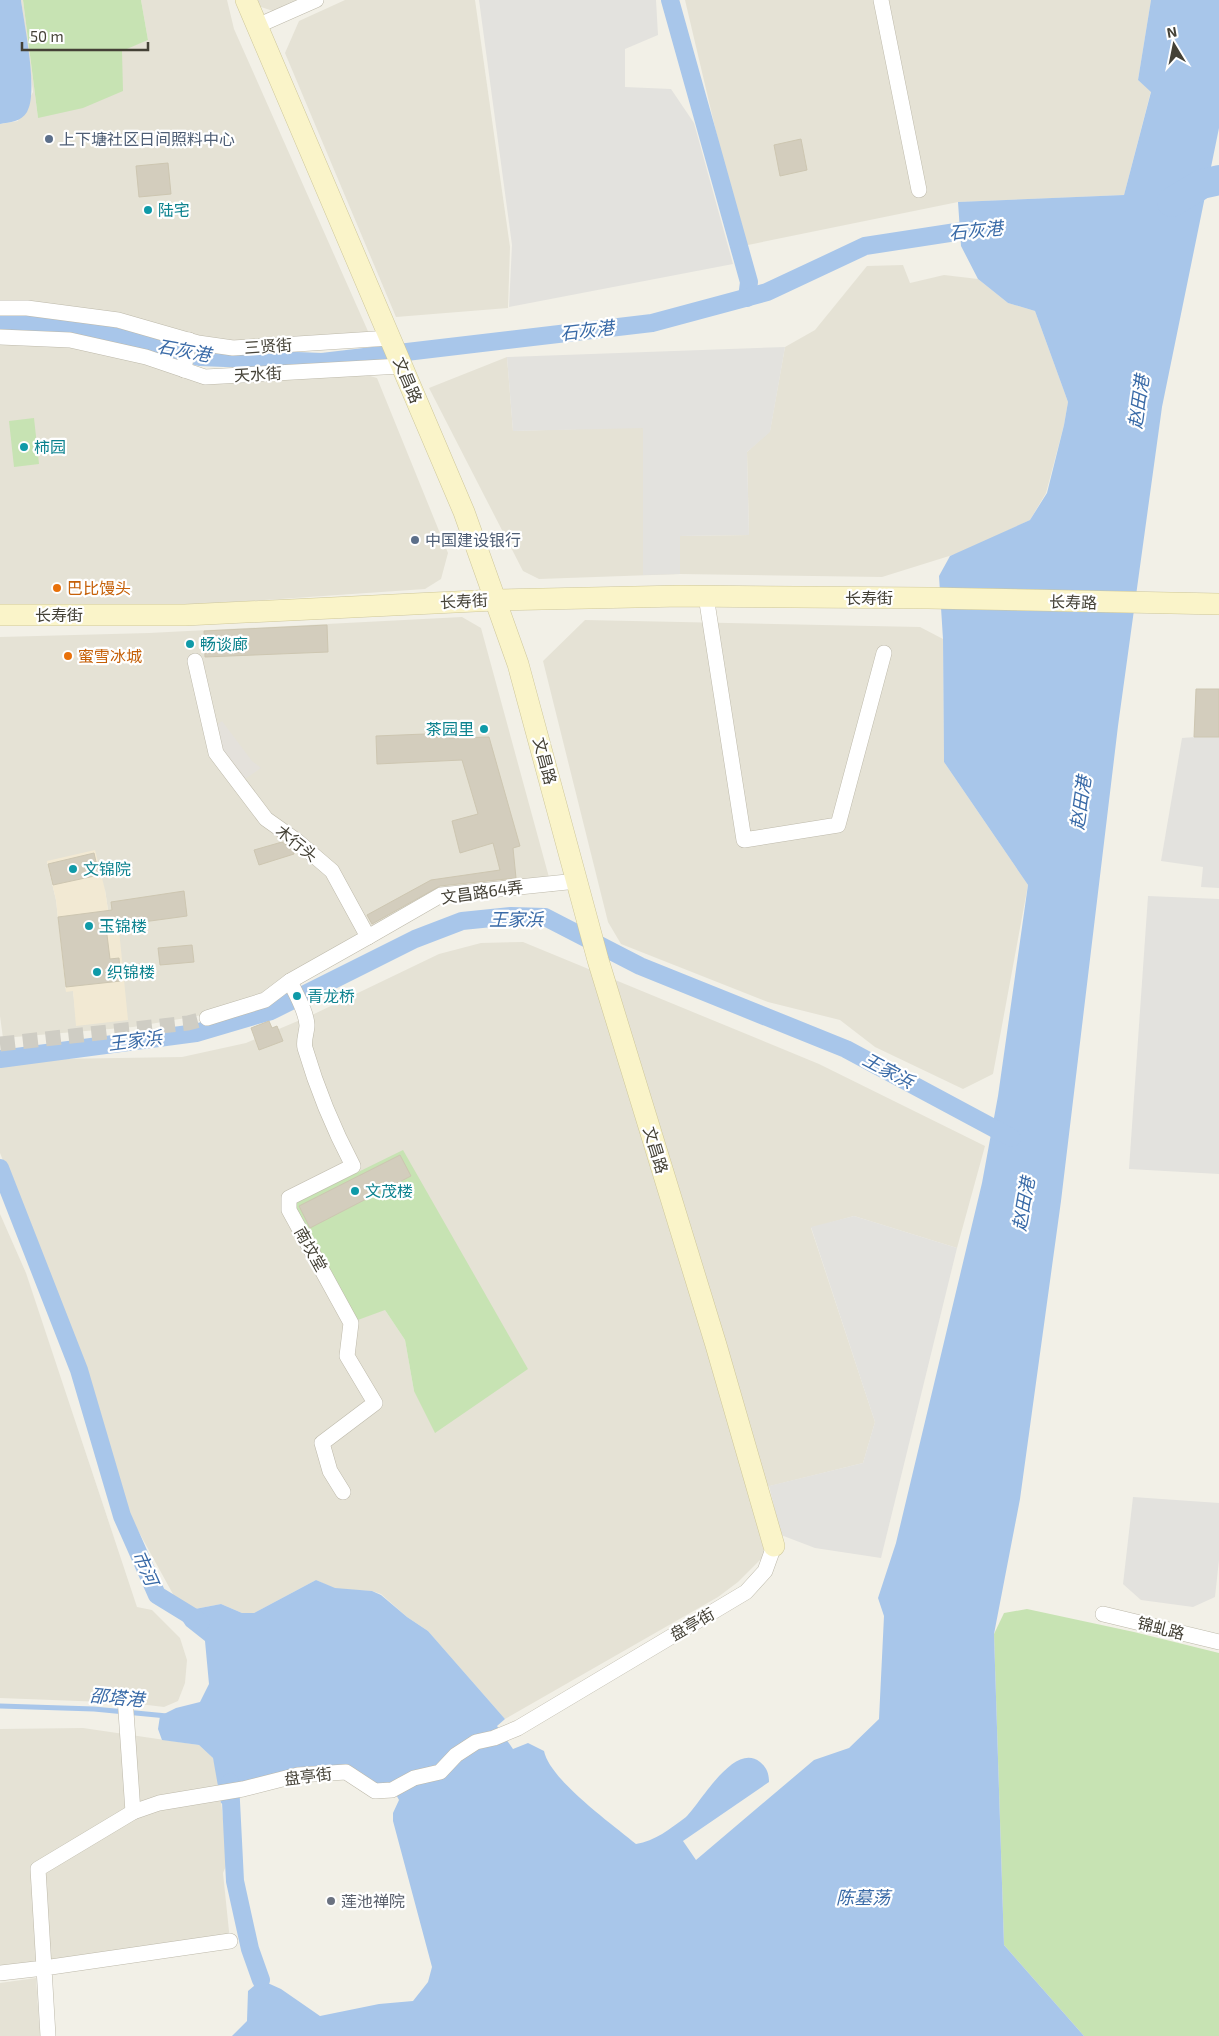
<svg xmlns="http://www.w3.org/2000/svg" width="1219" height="2036" font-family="'Exo 2','Noto Sans SC',sans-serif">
  <rect width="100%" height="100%" fill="#f2f0e7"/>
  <!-- residential -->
  <g fill="#e5e2d5" fill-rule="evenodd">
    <path d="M21 0H23L38 118 122 50 148 40 141 0H227L234 29 371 338 365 344 215 353 199 351 145 329 84 320 0 317V124L18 121 33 92Z"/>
    <path d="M256 0H298L273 11 258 6Z"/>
    <path d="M345 0H475L510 247 508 308 396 317 285 53 299 21Z"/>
    <path d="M685 0H1151L1138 80 1151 91 1124 195 958 202 743 246Z"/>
    <path d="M903 265 910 283 944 275 978 279 1008 303 1035 311 1068 402 1064 425 1046 493 1030 520 962 552 882 577 680 574 539 579 523 571 429 388 507 357 513 431 643 427V569L680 536 749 535 747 452 770 431 785 347 815 330 867 266Z"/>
    <path d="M0 344H55L109 353 199 381 360 373 377 378 448 553 441 579 425 589 177 606H0Z"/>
    <path d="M462 617 481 628 553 892 517 891 440 900 267 996 197 1016 133 1027 3 1038 0 1016V637L149 633ZM47 862 105 890 111 930H118L77 1026 73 991H66L56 900Z"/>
    <path d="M585 620 920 627 943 639 944 762 1028 885 993 1074 963 1089 875 1047 840 1020 768 1002 621 944 608 922 543 661Z"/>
    <path d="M523 942 819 1064 985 1146 957 1248 854 1216 811 1228 875 1422 863 1463 758 1489 774 1546 738 1582 718 1597 505 1719 428 1631 407 1617 381 1594 372 1591 335 1589 316 1580 254 1613H242L221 1604 195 1609 174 1596 124 1505 83 1361 0 1153V1066L55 1059 182 1057 246 1043 312 1015 439 954 481 943ZM385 1310 528 1369 414 1391 405 1340Z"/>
    <path d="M0 1214 26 1273 137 1607 152 1610 180 1638 187 1660 185 1683 178 1701 164 1707 131 1703 0 1698Z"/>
    <path d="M83 1728 199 1745 213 1758 218 1776 228 1861 223 1873 230 1941 0 1973V1729Z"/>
    <path d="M36 1978 40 2036H0V1983Z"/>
  </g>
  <!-- commercial -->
  <path fill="#f2e9d3" d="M95 850 105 890 111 930H119L128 1020 76 1026 73 991 66 992 56 900 47 861Z"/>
  <!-- industrial -->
  <path fill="#e4e1db" d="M222 721 252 761 261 768 239 783 204 735Z"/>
  <!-- green -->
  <g fill="#c7e3b3">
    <path d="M23 0H141L148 40 122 51 123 91 83 108 38 118Z"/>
    <path d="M34 418 39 464 14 467 9 421Z"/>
    <path d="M403 1150 528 1369 435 1433 414 1391 405 1340 385 1310 355 1321 293 1204Z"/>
    <path d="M1027 1609 1134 1632 1219 1653V2036H1084L1004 1945 994 1634 1004 1613Z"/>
  </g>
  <!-- parking -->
  <g fill="#e3e2de">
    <path d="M479 0H656L658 35 625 49V87L671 89 694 123 733 264 509 307 512 245Z"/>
    <path d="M785 347 770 432 747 452 749 535 680 536V574L643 575V428L513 431 507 357Z"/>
    <path d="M1195 737H1219V888L1201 887 1203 867 1161 861 1182 738Z"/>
    <path d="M1148 896 1219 899V1174L1129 1169Z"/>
    <path d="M854 1216 957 1248 881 1558 815 1548 781 1535 769 1486 863 1463 875 1422 811 1227Z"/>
    <path d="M1133 1497 1219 1503V1560L1215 1597 1193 1607 1141 1600 1123 1584Z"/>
  </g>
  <!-- water -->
  <g fill="#a8c6ea">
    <path d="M0 0H21C24 24 39 93 27 112 21 122 10 122 0 124Z"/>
    <path d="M1151 0H1219V128L1162 407 1118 726 1061 1201 1020 1499 994 1634 1004 1945 1084 2036H232L247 2021 248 1991 261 1980 281 1989 320 2016 379 2004 413 2001 428 1982 432 1967 393 1821V1813L399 1800 392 1787H372L347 1769 237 1785 238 1802C232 1806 228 1807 221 1803L213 1758 199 1745 162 1740 158 1729 160 1716 176 1708 200 1702 209 1684 205 1641 186 1626 178 1614 182 1608 195 1609 221 1604 242 1613H254L316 1580 335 1588 372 1591 381 1595 407 1617 428 1631 505 1719 497 1726 513 1749 528 1743 544 1751C550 1780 612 1824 636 1844 655 1841 670 1829 686 1817 700 1804 734 1741 760 1762 767 1768 769 1774 769 1782L683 1841 696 1860 814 1760 849 1748 879 1719 884 1616 878 1598 896 1543 982 1183 998 1096 1028 885 944 762 943 639 939 576 950 556 1030 520 1047 493 1064 425 1068 402 1035 311 1008 303 978 279 961 246 958 202 1124 195 1151 92 1138 80Z"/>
  </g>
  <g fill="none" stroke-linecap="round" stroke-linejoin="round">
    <!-- stream -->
    <path stroke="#a8c6ea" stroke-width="5" d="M0 1706 94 1709 167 1716"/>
    <!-- canal -->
    <g stroke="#a8c6ea" stroke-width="18">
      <path d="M670 0 749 282 747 298"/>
      <path d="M0 324 71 326 200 357 322 362 652 323 767 292 865 246 982 228"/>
      <path d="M0 1059 196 1033 271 1011 415 939 462 921 511 916 545 917 640 966 846 1049 1012 1138"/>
      <path d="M0 1168 79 1370 122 1516 157 1595 201 1622"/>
      <path d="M230 1782 235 1881 250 1949 261 1980"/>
    </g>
    <!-- river -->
    <path stroke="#a8c6ea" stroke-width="30" d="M1172 202 1202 184 1219 180"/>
  </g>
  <!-- building -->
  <g fill="#d3cdbd" stroke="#cdc6b1">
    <path d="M801 139 807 170 780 176 774 145Z"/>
    <path d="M168 163 171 194 139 197 136 166Z"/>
    <path d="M327 625 328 652 205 657 204 631Z"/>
    <path d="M1196 689H1219V737H1194Z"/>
    <path d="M449 733V738L489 737 520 846 513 848 516 878 440 886 372 924 367 915 431 880 500 870 493 843 460 853 452 821 478 814 462 760 377 764 376 736Z"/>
    <path d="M282 842 292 849 294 854 259 865 254 850Z"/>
    <path d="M94 853 99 875 53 885 48 864Z"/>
    <path d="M184 891 187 916 106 927 110 959 119 958 121 981 66 987 58 917 112 910 111 902Z"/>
    <path d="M192 945 194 962 160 965 158 948Z"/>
    <path d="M269 1021 272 1028 277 1026 283 1041 259 1050 251 1028Z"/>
    <path d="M400 1155 411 1176 310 1228 299 1206Z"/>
  </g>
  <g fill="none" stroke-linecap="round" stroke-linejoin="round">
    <!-- street-tunnel -->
    <path stroke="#cfcdc4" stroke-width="15" stroke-dasharray="15 8" stroke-linecap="butt" d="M0 1044 188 1023 207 1018"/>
    <defs>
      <g id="street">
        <path d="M881 0 919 190"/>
        <path d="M257 26 316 0"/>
        <path d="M0 308H27L118 320 198 343 233 348 390 338"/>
        <path d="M0 337 70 340 146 357 205 377 401 366"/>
        <path d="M184 370 189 340"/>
        <path d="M706 596 744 840 838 825 884 653"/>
        <path d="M195 661 216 753 266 819 297 841 332 871 368 937 290 981C296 995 306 1010 307 1025 307 1032 303 1041 305 1048 317 1089 333 1128 353 1166L289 1198V1210L351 1323 347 1356 375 1403 322 1443 330 1471 343 1492"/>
        <path d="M368 937 441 895 577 881"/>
        <path d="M207 1018 265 1000 290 981"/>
        <path d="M1103 1614 1219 1642"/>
        <path d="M125 1697 133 1812"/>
        <path d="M0 1973 44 1968 38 1869 133 1812 159 1803 243 1789 298 1775 346 1772 375 1791 392 1790 414 1778 440 1772 456 1755 476 1742 494 1738 518 1728 746 1592 765 1571 774 1546"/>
        <path d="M48 2036 44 1968 230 1941"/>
      </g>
      <g id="secondary">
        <path d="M246 0 464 512 518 664 598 960 716 1345 774 1546"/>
        <path d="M0 615H185L496 600 681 596 928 598 1219 604"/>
      </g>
    </defs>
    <!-- street casing -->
    <use href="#street" stroke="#bdb9aa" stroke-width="16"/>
    <!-- secondary casing -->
    <use href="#secondary" stroke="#cec79a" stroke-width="22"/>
    <!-- street -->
    <use href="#street" stroke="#fff" stroke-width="15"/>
    <!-- secondary -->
    <use href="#secondary" stroke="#faf4c9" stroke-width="21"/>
  </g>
  <!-- markers -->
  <g fill="#5c6f8a" stroke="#fff" stroke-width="2">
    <circle cx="49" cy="139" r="5"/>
    <circle cx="415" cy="540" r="5"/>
  </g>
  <g fill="#0f9aa8" stroke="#fff" stroke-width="2">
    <circle cx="148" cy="210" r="5"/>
    <circle cx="24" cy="447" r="5"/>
    <circle cx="190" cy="644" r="5"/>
    <circle cx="484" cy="729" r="5"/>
    <circle cx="73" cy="869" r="5"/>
    <circle cx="89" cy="926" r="5"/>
    <circle cx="97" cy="972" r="5"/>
    <circle cx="297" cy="996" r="5"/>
    <circle cx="355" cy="1191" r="5"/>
  </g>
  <g fill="#e8710a" stroke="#fff" stroke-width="2">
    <circle cx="57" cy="588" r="5"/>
    <circle cx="68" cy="656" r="5"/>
  </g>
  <circle fill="#6b7280" stroke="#fff" stroke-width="2" cx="331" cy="1901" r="5"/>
  <g text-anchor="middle" stroke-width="4.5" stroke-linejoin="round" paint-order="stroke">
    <!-- service labels -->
    <g font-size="16" fill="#4e5e75" stroke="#fff" text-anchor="start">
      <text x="59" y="145">上下塘社区日间照料中心</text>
      <text x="425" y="546">中国建设银行</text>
    </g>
    <!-- culture labels -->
    <g font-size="16" fill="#0d838f" stroke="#fff" text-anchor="start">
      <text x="158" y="216">陆宅</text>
      <text x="34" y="453">柿园</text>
      <text x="200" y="650">畅谈廊</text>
      <text x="474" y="735" text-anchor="end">茶园里</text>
      <text x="83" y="875">文锦院</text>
      <text x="99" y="932">玉锦楼</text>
      <text x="107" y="978">织锦楼</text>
      <text x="307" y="1002">青龙桥</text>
      <text x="365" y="1197">文茂楼</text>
    </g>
    <!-- street labels -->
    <g font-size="16" fill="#444136" stroke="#fff">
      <text transform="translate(268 346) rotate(-4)" y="6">三贤街</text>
      <text transform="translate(258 374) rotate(-3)" y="6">天水街</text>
      <text transform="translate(408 380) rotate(67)" y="6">文昌路</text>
      <text x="869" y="604">长寿街</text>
      <text transform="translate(464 601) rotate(-3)" y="6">长寿街</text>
      <text transform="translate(1073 602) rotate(1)" y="6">长寿路</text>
      <text x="59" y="621">长寿街</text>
      <text transform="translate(545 761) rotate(75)" y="6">文昌路</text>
      <text transform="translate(297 843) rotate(38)" y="6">木行头</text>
      <text transform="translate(482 892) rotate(-8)" y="6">文昌路64弄</text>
      <text transform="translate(656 1150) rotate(73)" y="6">文昌路</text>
      <text transform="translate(311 1249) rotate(61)" y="6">南坟堂</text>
      <text transform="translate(692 1624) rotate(-30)" y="6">盘亭街</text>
      <text transform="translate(1161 1628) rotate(14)" y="6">锦虬路</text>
      <text transform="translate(308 1776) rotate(-7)" y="6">盘亭街</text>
    </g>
    <!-- food labels -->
    <g font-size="16" fill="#c56008" stroke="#fff" text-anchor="start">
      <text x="67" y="594">巴比馒头</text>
      <text x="78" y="662">蜜雪冰城</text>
    </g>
    <!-- worship labels -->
    <g font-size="16" fill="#5b616d" stroke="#fff" text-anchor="start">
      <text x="341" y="1907">莲池禅院</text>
    </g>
    <!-- water labels -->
    <g font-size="18" font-style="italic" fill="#396aa7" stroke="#fff">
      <text transform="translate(976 231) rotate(-6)" y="6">石灰港</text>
      <text transform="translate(587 331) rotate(-7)" y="6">石灰港</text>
      <text transform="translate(184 351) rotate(10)" y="6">石灰港</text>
      <text transform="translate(1139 402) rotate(-82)" y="6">赵田港</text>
      <text transform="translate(1081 803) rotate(-82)" y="6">赵田港</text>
      <text x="516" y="926">王家浜</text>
      <text transform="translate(135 1041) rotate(-7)" y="6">王家浜</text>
      <text transform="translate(888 1071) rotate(28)" y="6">王家浜</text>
      <text transform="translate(1024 1204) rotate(-80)" y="6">赵田港</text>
      <text transform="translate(145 1568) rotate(66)" y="6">市河</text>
      <text transform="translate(117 1698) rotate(5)" y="6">邵塔港</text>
      <text x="863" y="1904">陈墓荡</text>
    </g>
  </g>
  <!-- north arrow -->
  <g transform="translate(1174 45) rotate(350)" stroke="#ffffff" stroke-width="4" paint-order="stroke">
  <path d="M0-4L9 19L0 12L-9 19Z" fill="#444136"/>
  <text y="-8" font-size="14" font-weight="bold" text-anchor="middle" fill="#444136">N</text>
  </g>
  <!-- scale -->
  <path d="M22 42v8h126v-8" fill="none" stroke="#444136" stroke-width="2.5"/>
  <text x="30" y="42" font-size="15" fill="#444136" stroke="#ffffff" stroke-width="4" paint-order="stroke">50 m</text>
</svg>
